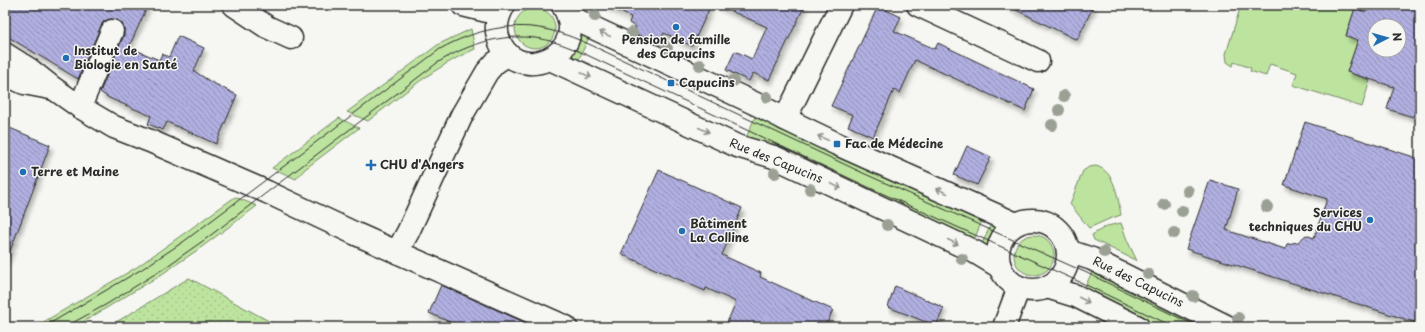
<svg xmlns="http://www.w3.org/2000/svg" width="1425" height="332" font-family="'Playpen Sans',sans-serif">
  <defs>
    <pattern id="park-dots" width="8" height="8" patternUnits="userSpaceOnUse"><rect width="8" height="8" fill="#bde49f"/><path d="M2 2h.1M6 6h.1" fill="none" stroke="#a3c489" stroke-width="1.8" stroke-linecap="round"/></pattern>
    <pattern id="building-back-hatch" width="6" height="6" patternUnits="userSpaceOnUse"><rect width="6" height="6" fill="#b0afe0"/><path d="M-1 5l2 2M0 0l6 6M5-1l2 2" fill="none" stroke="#8f8fb6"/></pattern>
    <filter id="shadow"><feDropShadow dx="2.5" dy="4.5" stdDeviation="2" flood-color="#0004"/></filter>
  </defs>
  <rect width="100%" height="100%" fill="#f6f6f2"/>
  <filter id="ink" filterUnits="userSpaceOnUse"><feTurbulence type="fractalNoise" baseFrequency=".025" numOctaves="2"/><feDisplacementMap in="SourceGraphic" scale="8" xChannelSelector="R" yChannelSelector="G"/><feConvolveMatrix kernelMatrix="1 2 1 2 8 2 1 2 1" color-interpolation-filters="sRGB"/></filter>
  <g filter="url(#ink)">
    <!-- green -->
    <g fill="#bde49f" stroke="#748865">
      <path d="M1241 5H1369L1367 12 1355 9 1346 35 1358 40 1347 72 1370 80 1362 107 1293 85 1297 73 1270 64 1266 76 1250 71 1251 68 1234 62 1233 66 1227 62 1226 54Z"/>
      <circle cx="535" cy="28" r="20"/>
      <path d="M471 29 475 49C435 66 402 95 368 121L347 112 439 44Z"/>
      <path d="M591 33 577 63 568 59 577 45 580 34Z"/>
      <path d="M756 115 983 219 973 242 746 138Z"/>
      <path d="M339 118 359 128 305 169 296 179 272 168Z"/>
      <path d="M1096 166C1115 171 1118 198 1121 215L1109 219 1089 228 1070 204 1083 171 1089 167Z"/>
      <path d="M235 197 257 206 199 249 159 276 75 327H35L137 267Z"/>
      <path d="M992 222 1000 226 992 237 989 250 981 246Z"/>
      <path d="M1121 223 1127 240 1137 261 1094 240 1092 235 1107 226Z"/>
      <circle cx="1034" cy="255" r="20"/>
      <path d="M1094 268 1212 327H1156L1083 291Z"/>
    </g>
    <!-- park -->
    <path fill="url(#park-dots)" stroke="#748865" d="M189 278 280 327H108Z"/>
    <!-- building -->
    <g fill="url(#building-back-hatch)" stroke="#2b2b2b" fill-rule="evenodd" filter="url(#shadow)">
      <path d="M5 5H148L129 47 159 60 162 54 169 57 178 36 204 48 194 71 211 82 237 95 216 144 167 122 163 130 148 124 151 116 109 98 100 92 124 35V29L122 23 117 20 110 19 104 21 101 26 78 79 5 35Z"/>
      <path d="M605 5H711L692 46 664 33 658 44 634 33 636 27 629 23 631 17Z"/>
      <path d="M717 5H805L769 80 753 73 749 81 726 70 735 51 752 59 767 27Z"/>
      <path d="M1006 5H1094L1077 40Z"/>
      <path d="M1369 5H1420V96L1413 117 1387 109 1394 87 1347 72 1358 40 1346 36 1355 8 1366 12ZM1375 26H1399V50H1375Z"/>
      <path d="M878 6 901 17 894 31 935 49 938 43 1034 89 1025 111 915 60 900 93 894 90 873 137 848 126 853 115 831 106Z"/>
      <path d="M1305 122 1420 159V324L1186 249 1210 180 1238 189 1226 230 1285 249 1287 244 1298 242 1306 235 1314 238 1327 199 1284 185Z"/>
      <path d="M5 126 50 145 6 262H5Z"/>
      <path d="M967 146 991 157 977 185 954 175Z"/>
      <path d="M659 170 742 208 722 255 761 273 760 277 833 310 825 327H725L736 302 706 288 705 291 621 254Z"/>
      <path d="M441 285 535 327H447L450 322 429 313Z"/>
      <path d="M895 286 944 308 936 326 888 307Z"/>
    </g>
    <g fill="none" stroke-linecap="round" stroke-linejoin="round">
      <defs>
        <g id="minor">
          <path d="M234 5 267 27 291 38"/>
          <path d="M463 5 499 14"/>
          <path d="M504 5C498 15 495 26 498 37 513 89 594 55 563 6"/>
          <path d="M918 5 1038 61"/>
          <path d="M568 16 756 104 785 119 837 144 1016 224"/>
          <path d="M5 54 29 69 53 88 80 107 114 127 150 141 267 192 356 234 566 327"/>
          <path d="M550 59 737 146 774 157 975 252 1000 267"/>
          <path d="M5 74 24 83 50 88"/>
          <path d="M80 107 112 31"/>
          <path d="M785 119 841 5"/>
          <circle cx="1033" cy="255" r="35"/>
          <path d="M1068 251 1092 259 1228 327"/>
          <path d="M397 252 408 232 462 115 487 72 495 63 508 54"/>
          <path d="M1047 287 1076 296 1138 327"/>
          <path d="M1004 327 1019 287"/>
        </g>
      </defs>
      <!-- minor casing -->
      <use href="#minor" stroke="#2b2b2b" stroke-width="25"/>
      <!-- minor -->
      <use href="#minor" stroke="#f6f6f2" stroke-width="22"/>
      <!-- tram -->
      <g stroke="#2b2b2b" stroke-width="1">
        <path d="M44 327 142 269 183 242 440 49C474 30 514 20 553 31 566 34 579 40 591 45L863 173 1087 273 1198 327"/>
        <path d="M65 327 107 304 163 269 207 238 437 63C469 43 508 31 546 40 560 43 574 49 587 55L868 187 1082 283 1174 327"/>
      </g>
    </g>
    <!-- trees -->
    <g fill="#9ba094">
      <circle cx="595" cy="16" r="6"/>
      <circle cx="632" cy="33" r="6"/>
      <circle cx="667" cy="48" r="6"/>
      <circle cx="700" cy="65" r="6"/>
      <circle cx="733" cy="81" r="6"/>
      <circle cx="1064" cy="96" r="6"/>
      <circle cx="767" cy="97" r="6"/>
      <circle cx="1059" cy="110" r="6"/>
      <circle cx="1052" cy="125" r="6"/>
      <circle cx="775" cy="173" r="6"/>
      <circle cx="810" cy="189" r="6"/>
      <circle cx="1188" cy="191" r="6"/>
      <circle cx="1164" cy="204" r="6"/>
      <circle cx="1267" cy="207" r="6"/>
      <circle cx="1182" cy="211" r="6"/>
      <circle cx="887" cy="225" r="6"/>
      <circle cx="1174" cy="233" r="6"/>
      <circle cx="1104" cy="252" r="6"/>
      <circle cx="962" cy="259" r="6"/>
      <circle cx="1148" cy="274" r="6"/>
      <circle cx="1193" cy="296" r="6"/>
      <circle cx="1238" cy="318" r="6"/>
    </g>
    <!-- one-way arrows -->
    <defs><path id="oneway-shaft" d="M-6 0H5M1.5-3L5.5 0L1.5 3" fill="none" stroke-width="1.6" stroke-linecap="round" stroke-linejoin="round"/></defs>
    <g stroke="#90908e">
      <use href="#oneway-shaft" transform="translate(605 34) rotate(-155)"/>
      <use href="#oneway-shaft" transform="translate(586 75) rotate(25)"/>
      <use href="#oneway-shaft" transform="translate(704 130) rotate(25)"/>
      <use href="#oneway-shaft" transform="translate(823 138) rotate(-155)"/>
      <use href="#oneway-shaft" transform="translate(836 186) rotate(25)"/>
      <use href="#oneway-shaft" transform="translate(942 191) rotate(-156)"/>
      <use href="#oneway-shaft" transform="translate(953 242) rotate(25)"/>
      <use href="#oneway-shaft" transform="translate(1084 300) rotate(27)"/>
    </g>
  </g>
  <!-- markers -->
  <g fill="#1f6fb2" stroke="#f6f6f2" stroke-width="1.5">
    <circle cx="676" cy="27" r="4"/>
    <circle cx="66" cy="58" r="4"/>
    <rect x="667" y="79" width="8" height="8" rx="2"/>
    <rect x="833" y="140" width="8" height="8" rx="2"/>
    <path d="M369 159h4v4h4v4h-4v4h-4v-4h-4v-4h4z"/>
    <circle cx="23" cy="172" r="4"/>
    <circle cx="1370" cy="220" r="4"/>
    <circle cx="682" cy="231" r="4"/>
  </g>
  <g text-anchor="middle" stroke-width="3" stroke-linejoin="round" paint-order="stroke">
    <!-- poi labels -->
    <g font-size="12" font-weight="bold" fill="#2b2b2b" stroke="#f6f6f2" text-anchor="start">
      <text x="676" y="44" text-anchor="middle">Pension de famille<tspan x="676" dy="14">des Capucins</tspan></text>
      <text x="74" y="55">Institut de<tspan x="74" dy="14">Biologie en Santé</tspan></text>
      <text x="679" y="87">Capucins</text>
      <text x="845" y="148">Fac de Médecine</text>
      <text x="380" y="169">CHU d'Angers</text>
      <text x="31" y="176">Terre et Maine</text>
      <text x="1362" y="217" text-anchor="end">Services<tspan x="1362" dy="14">techniques du CHU</tspan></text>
      <text x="690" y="228">Bâtiment<tspan x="690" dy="14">La Colline</tspan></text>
    </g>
    <!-- street labels -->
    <g font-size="12" fill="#2b2b2b" stroke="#f6f6f2">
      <text transform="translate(776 161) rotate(22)" y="4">Rue des Capucins</text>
      <text transform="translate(1138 282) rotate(26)" y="4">Rue des Capucins</text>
    </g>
  </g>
  <!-- margin -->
  <rect width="1425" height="332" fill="none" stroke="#f6f6f2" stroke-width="20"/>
  <rect x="10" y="10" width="1405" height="312" fill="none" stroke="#2b2b2b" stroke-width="1.5" filter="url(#ink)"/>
  <!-- north arrow -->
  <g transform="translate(1387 38) rotate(84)"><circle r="19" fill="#f6f6f2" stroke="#a5a5a2"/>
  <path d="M0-3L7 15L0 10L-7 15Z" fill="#1f6fb2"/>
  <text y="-6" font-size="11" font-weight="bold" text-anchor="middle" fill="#2b2b2b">N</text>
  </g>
</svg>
